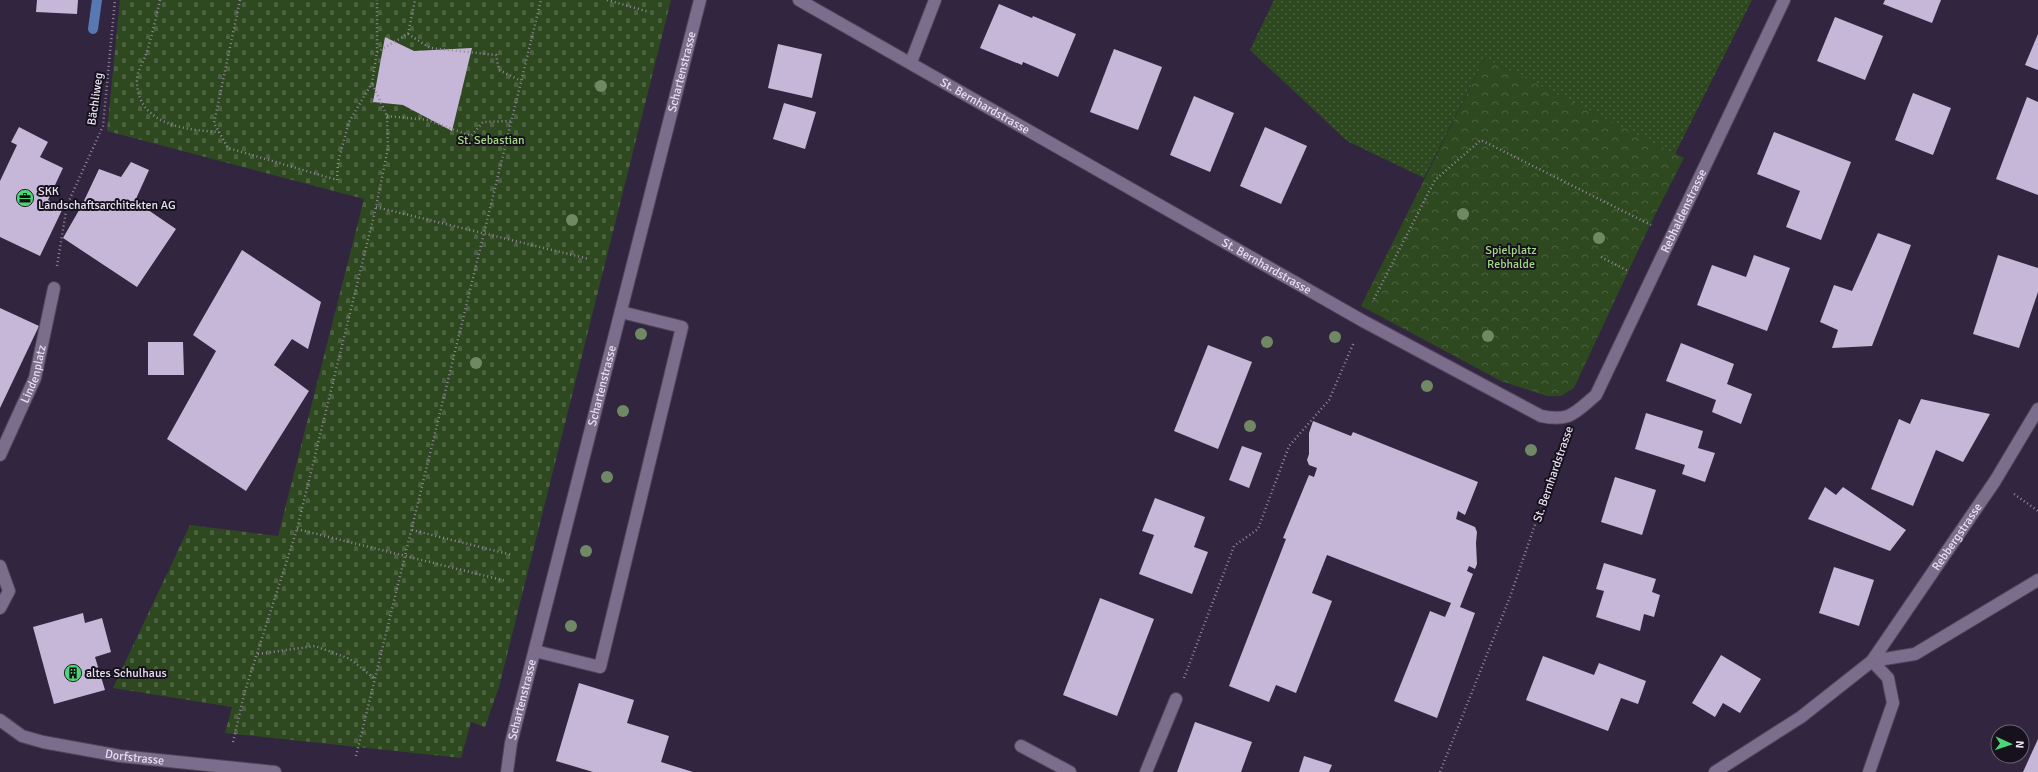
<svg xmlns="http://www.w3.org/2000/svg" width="2038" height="772" font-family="Signika,sans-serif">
  <defs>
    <pattern id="grass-dots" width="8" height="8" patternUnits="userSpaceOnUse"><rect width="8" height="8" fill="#2e4820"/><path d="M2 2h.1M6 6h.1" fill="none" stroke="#4c6241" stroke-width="1.8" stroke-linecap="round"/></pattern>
    <pattern id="cemetery-stones" width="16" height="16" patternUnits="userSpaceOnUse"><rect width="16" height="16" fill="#2e4820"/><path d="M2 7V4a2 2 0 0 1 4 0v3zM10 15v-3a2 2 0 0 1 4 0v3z" fill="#4c6241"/></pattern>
    <pattern id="park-crowns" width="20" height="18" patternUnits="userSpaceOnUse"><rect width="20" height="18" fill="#2e4820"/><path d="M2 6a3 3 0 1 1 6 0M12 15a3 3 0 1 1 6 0" fill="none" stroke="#4c6241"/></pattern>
  </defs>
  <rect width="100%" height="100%" fill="#32253f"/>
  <!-- grass -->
  <path fill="url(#grass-dots)" d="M1274 0H1752L1675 154 1485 58 1424 178 1347 141 1250 50Z"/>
  <!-- cemetery -->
  <path fill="url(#cemetery-stones)" d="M120 0H671L499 687 485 727 471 722 461 758 225 733 232 707 113 688 190 525 278 536 364 199 107 131Z"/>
  <!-- park -->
  <path fill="url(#park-crowns)" d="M1485 58 1684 158 1650 225 1574 388 1561 396H1547L1501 381 1361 306Z"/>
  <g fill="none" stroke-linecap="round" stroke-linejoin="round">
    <!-- stream -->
    <path stroke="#5878b3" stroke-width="10" d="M93 29 97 0"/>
  </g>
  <!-- building -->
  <g fill="#c6b7d8">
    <path d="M37 0H78L77 14 36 12Z"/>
    <path d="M1885 0H1941L1932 23 1883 4Z"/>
    <path d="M999 4 1032 18 1033 16 1076 34 1058 77 1023 62 1022 65 980 48Z"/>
    <path d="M1835 17 1883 36 1865 80 1817 61Z"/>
    <path d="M2038 34V70L2025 65Z"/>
    <path d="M385 37 414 51 472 48 452 131 403 105 373 102Z"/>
    <path d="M778 44 822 54 812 98 768 88Z"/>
    <path d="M1114 49 1162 67 1138 130 1090 112Z"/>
    <path d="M1913 93 1951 108 1933 155 1895 140Z"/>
    <path d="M1194 96 1234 113 1210 172 1170 155Z"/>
    <path d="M2027 97 2038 102V195L1996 179Z"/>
    <path d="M784 103 816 112 805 149 773 139Z"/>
    <path d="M19 127 48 142 40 157 63 168 48 200 63 208 40 256 0 237V181L17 145 11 142Z"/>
    <path d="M1265 127 1307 146 1281 204 1240 186Z"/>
    <path d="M1774 132 1851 162 1821 240 1786 227 1800 191 1757 174Z"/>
    <path d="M131 162 149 170 135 201 176 229 137 287 63 238 82 205 99 169 121 177Z"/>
    <path d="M1878 233 1911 245 1872 346 1832 348 1838 330 1820 322 1834 285 1852 291Z"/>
    <path d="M242 250 321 302 308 349 292 339 274 365 309 391 246 491 167 439 216 351 193 335Z"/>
    <path d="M1754 255 1790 268 1767 331 1697 305 1712 265 1746 277Z"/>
    <path d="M1998 255 2038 268V292L2019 348 1973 334Z"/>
    <path d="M0 308 39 326 0 408Z"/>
    <path d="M148 342H183L184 375H148Z"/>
    <path d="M1681 343 1734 364 1727 384 1752 394 1741 424 1712 412 1716 400 1666 381Z"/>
    <path d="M1208 345 1252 362 1218 449 1174 431Z"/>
    <path d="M1921 399 1990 414 1963 462 1936 450 1913 506 1871 489 1899 419 1910 424Z"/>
    <path d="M1646 413 1703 431 1698 448 1715 453 1705 482 1682 474 1685 465 1635 449Z"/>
    <path d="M1313 421 1351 436 1353 432 1478 482 1465 515 1458 511 1456 519 1475 527 1477 532 1476 543 1477 564 1475 569 1469 566 1467 571 1473 574 1460 607 1475 613 1437 718 1394 701 1430 611 1445 617 1451 603 1327 555 1312 593 1332 601 1296 693 1276 685 1269 702 1229 686 1286 539 1283 538 1309 475 1314 477 1317 468 1309 465 1307 460 1309 454V433Z"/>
    <path d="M1242 446 1262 453 1249 488 1229 480Z"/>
    <path d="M1615 477 1656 490 1642 535 1601 522Z"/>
    <path d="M1825 487 1836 495 1843 487 1906 530 1890 551 1808 519Z"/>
    <path d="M1155 498 1205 517 1194 547 1208 552 1192 594 1139 574 1154 535 1142 531Z"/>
    <path d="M1604 563 1656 579 1652 592 1660 595 1654 617 1644 614 1640 631 1596 617 1604 591 1596 589Z"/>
    <path d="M1834 567 1874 580 1859 626 1819 613Z"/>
    <path d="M1100 598 1154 619 1117 716 1063 695Z"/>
    <path d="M83 613 85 623 102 618 111 652 95 657 105 690 54 704 33 627Z"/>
    <path d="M1721 655 1761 679 1740 713 1723 703 1715 717 1692 703Z"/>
    <path d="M1543 656 1594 675 1599 663 1646 681 1638 704 1621 698 1608 731 1526 700Z"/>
    <path d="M579 683 634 700 627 723 669 736 661 762 693 772H593L556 761Z"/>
    <path d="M1195 722 1252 742 1241 772H1177Z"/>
    <path d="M2038 739V772H2023Z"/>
    <path d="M1304 756 1332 765 1329 772H1299Z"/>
  </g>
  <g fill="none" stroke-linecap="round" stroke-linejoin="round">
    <defs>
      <g id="lane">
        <path d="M535 651 600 667 682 327 621 312"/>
        <path d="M1021 746 1070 772"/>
      </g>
      <g id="street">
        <path id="s1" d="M799 0 1363 321 1541 416C1570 422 1575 413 1596 395L1784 0"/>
        <path d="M911 62 935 0"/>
        <path id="s2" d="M0 455 35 378 54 288"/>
        <path d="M0 566 9 591 0 608"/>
        <path d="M1872 661 1915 654 2038 580"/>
        <path id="s3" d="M0 720 22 736 43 742 120 756 275 772"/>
        <path id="s4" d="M507 772 511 743 700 0"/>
        <path d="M1146 772 1176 699"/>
        <path id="s5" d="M1715 772 1801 717 1872 661 1995 481 2038 409"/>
        <path d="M1869 772 1893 703 1888 678 1872 661"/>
      </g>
    </defs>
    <!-- lane casing -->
    <use href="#lane" stroke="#4f445a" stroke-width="14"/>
    <!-- street casing -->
    <use href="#street" stroke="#4f445a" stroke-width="14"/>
    <!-- path -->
    <g stroke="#93889e" stroke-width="2.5" stroke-dasharray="1 3" stroke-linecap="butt">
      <path d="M160 0C156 18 152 36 146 54 143 63 136 73 137 82 138 125 186 130 219 132"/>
      <path d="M240 0 214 123 228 148 337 180 338 162 349 122 372 83 377 52V0"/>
      <path d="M607 0 649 12"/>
      <path d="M408 34 430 48 496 55 499 70 521 81"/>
      <path d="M377 52 408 34 415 0"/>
      <path d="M387 116 428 120 471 136 483 122 511 121"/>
      <path d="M376 207 589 259"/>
      <path d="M1601 257 1628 271"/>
      <path d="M57 266 67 205 103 126 115 0"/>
      <path d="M1374 299 1435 180 1481 140 1651 225"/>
      <path d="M2014 494 2038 511"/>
      <path d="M297 529 506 581"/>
      <path d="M412 530 512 555"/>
      <path d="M258 654 315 646 350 659 375 679"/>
      <path d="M1184 678 1234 546 1258 529 1289 446 1329 400 1354 342"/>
      <path d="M233 742 245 691 297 529 376 207 388 148 387 116 372 83"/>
      <path d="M356 756 541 0"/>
      <path d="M1440 772 1510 597 1564 441"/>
    </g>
    <!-- lane -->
    <use href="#lane" stroke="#7b6d8b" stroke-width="12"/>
    <!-- street -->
    <use href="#street" stroke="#7b6d8b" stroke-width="12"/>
  </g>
  <!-- trees -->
  <g fill="#708864">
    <circle cx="601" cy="86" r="6"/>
    <circle cx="1463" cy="214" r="6"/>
    <circle cx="572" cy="220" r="6"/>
    <circle cx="1599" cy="238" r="6"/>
    <circle cx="641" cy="334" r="6"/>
    <circle cx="1488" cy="336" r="6"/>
    <circle cx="1335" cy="337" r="6"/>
    <circle cx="1267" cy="342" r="6"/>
    <circle cx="476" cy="363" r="6"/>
    <circle cx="1427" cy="386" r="6"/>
    <circle cx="623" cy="411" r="6"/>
    <circle cx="1250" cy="426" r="6"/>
    <circle cx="1531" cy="450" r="6"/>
    <circle cx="607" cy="477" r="6"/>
    <circle cx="586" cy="551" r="6"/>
    <circle cx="571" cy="626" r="6"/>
  </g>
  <!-- icons -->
  <defs>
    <symbol id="office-disc" viewBox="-11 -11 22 22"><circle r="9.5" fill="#4dd676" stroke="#17111d"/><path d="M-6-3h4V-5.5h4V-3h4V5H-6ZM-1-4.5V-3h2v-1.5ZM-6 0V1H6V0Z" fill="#111"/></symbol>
    <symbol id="building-disc" viewBox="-11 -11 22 22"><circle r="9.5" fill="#4dd676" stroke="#17111d"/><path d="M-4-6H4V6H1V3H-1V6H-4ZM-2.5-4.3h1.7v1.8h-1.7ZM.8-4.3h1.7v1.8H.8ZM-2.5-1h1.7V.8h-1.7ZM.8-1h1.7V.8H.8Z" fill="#111"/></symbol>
  </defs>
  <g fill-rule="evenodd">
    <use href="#office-disc" x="15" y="188" width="20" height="20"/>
    <use href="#building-disc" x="63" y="663" width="20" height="20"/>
  </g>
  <g text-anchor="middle" stroke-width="4" stroke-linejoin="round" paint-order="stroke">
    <!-- street labels -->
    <g font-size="12" fill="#e7dff0" stroke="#17111d">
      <text dy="4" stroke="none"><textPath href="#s4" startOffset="722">Schartenstrasse</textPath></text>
      <text transform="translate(95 99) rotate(-82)" y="4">Bächliweg</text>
      <text dy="4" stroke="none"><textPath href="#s1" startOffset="214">St. Bernhardstrasse</textPath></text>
      <text dy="4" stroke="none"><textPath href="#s1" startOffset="1117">Rebhaldenstrasse</textPath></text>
      <text dy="4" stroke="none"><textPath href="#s1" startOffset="538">St. Bernhardstrasse</textPath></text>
      <text dy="4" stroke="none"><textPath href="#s2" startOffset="88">Lindenplatz</textPath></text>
      <text dy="4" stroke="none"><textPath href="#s4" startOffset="398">Schartenstrasse</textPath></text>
      <text transform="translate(1553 474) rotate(-71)" y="4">St. Bernhardstrasse</text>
      <text dy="4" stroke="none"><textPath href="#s5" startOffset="343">Rebbergstrasse</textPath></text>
      <text dy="4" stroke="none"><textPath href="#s4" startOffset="74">Schartenstrasse</textPath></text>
      <text dy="4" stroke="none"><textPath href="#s3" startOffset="142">Dorfstrasse</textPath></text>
    </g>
    <!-- park labels -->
    <g font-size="12" fill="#a2d983" stroke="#17111d">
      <text x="491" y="144">St. Sebastian</text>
      <text x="1511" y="254">Spielplatz<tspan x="1511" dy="14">Rebhalde</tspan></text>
    </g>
    <!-- poi labels -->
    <g font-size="12" fill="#e7dff0" stroke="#17111d" text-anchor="start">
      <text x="38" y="195">SKK<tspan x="38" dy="14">Landschaftsarchitekten AG</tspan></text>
      <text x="86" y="677">altes Schulhaus</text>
    </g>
  </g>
  <!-- north arrow -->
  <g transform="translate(2010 744) rotate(93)"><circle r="19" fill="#17111d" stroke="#6a6371"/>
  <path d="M0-3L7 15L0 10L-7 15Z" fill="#4dd676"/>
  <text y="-6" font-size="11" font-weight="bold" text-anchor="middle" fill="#e7dff0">N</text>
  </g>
</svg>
